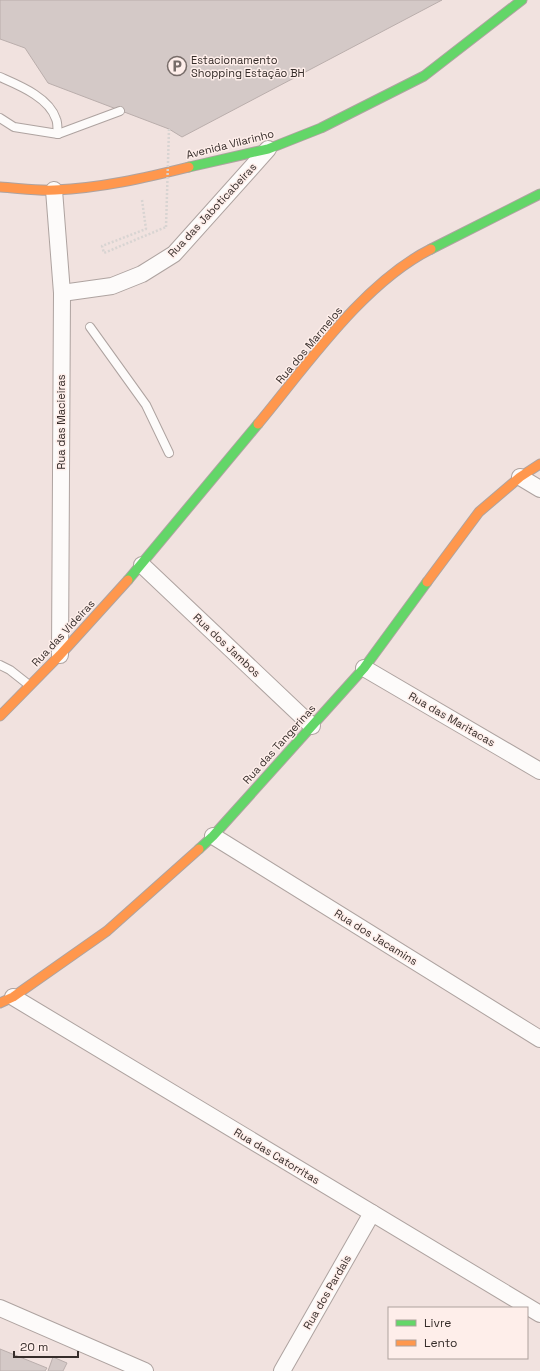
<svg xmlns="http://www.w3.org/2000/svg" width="540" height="1371" font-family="'Space Grotesk',sans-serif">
  <rect width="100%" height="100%" fill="#f1e2df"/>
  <!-- building -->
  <g fill="#d4c9c7" stroke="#baaeac">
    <path d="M0 0H442L182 137 169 129 48 83 25 48 0 39Z"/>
    <path d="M0 1349 47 1368 45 1371H0Z"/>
    <path d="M53 1357 67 1363 63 1371H48Z"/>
  </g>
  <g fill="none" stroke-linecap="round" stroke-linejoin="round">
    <defs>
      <g id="lane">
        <path d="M0 77C18 85 49 97 56 119 58 123 57 129 58 134"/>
        <path d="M0 118 14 127 58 134 120 111"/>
        <path d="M90 327 146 405 169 453"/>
        <path d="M0 665 10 670 29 685"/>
      </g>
      <g id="street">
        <path d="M54 190 62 293 60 655"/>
        <path d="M62 293 112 286 142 274 174 254 268 149"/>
        <path d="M520 477 540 489"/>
        <path d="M142 565 312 726"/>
        <path d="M364 668 540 771"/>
        <path d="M213 836 540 1039"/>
        <path d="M13 997 540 1314"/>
        <path d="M0 1308 145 1371"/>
        <path d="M282 1371 372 1213"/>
      </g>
      <g id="fast">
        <path d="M189 167 268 149 321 128 424 76 522 0"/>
        <path d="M431 249 540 194"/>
        <path d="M128 580 258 424"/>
        <path d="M199 849 213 836 364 668 427 582"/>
      </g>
      <g id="slow">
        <path d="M0 187C18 188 37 191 55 190 101 188 145 178 189 167"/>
        <path d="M258 424C307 365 363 283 431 249"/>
        <path d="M427 582 479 512 520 477 540 464"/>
        <path d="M0 716 60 655 128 580"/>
        <path d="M0 1003 13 997 107 931 199 849"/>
      </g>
    </defs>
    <!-- lane casing -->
    <use href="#lane" stroke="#aea3a0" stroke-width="10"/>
    <!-- street casing -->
    <use href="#street" stroke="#aea3a0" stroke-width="18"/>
    <!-- fast casing -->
    <use href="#fast" stroke="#aea3a0" stroke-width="11"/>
    <!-- slow casing -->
    <use href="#slow" stroke="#aea3a0" stroke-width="11"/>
    <!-- path -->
    <path stroke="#d8d4d2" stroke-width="2.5" stroke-dasharray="2 2" stroke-linecap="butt" d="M142 200 146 229 102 246 104 253 166 227"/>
    <!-- lane -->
    <use href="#lane" stroke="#fdfbfa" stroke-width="8"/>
    <!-- street -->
    <use href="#street" stroke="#fdfbfa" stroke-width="16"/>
    <!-- fast -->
    <use href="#fast" stroke="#63d668" stroke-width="9"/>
    <!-- slow -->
    <use href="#slow" stroke="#ff974d" stroke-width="9"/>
    <!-- path-bridge -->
    <path stroke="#d8d4d2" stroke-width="2.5" stroke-dasharray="2 2" stroke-linecap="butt" d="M166 227 169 129"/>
  </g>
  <!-- icons -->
  <defs>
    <symbol id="parking-ring" viewBox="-11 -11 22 22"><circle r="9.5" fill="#feeeea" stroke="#776c69" stroke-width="1.5"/><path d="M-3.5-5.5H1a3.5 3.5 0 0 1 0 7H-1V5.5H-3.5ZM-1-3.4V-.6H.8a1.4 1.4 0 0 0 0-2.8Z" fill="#776c69"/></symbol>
  </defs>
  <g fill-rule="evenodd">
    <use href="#parking-ring" x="166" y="55" width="22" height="22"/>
  </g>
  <g text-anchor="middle" stroke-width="3" stroke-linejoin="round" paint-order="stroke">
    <!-- poi labels -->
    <g font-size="11" fill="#362d2a" stroke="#feeeea" text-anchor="start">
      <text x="191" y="64">Estacionamento<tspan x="191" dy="13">Shopping Estação BH</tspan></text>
    </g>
    <!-- street labels -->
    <g font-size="11" fill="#362d2a" stroke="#feeeea">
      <text transform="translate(230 144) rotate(-14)" y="4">Avenida Vilarinho</text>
      <text transform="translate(212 210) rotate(-47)" y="4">Rua das Jaboticabeiras</text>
      <text transform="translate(309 345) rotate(-50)" y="4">Rua dos Marmelos</text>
      <text transform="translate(61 422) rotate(-90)" y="4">Rua das Macieiras</text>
      <text transform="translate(63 633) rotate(-47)" y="4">Rua das Videiras</text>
      <text transform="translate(227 645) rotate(43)" y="4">Rua dos Jambos</text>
      <text transform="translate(452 719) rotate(30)" y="4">Rua das Maritacas</text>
      <text transform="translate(279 744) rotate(-48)" y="4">Rua das Tangerinas</text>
      <text transform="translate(376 937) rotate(32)" y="4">Rua dos Jacamins</text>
      <text transform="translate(277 1156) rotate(31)" y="4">Rua das Catorritas</text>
      <text transform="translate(327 1292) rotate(-60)" y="4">Rua dos Pardais</text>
    </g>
  </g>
  <!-- legend -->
  <rect x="388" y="1307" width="140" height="52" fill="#feeeea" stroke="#aea19d"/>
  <rect x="396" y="1320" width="20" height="6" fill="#63d668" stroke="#aea19d"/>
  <text x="424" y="1327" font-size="12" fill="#362d2a">Livre</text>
  <rect x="396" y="1340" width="20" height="6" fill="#ff974d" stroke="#aea19d"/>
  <text x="424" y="1347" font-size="12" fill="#362d2a">Lento</text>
  <!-- scale -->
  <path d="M14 1351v6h64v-6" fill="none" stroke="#362d2a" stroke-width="2"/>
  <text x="20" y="1351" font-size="12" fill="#362d2a" stroke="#feeeea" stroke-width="3" paint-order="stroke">20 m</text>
</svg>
